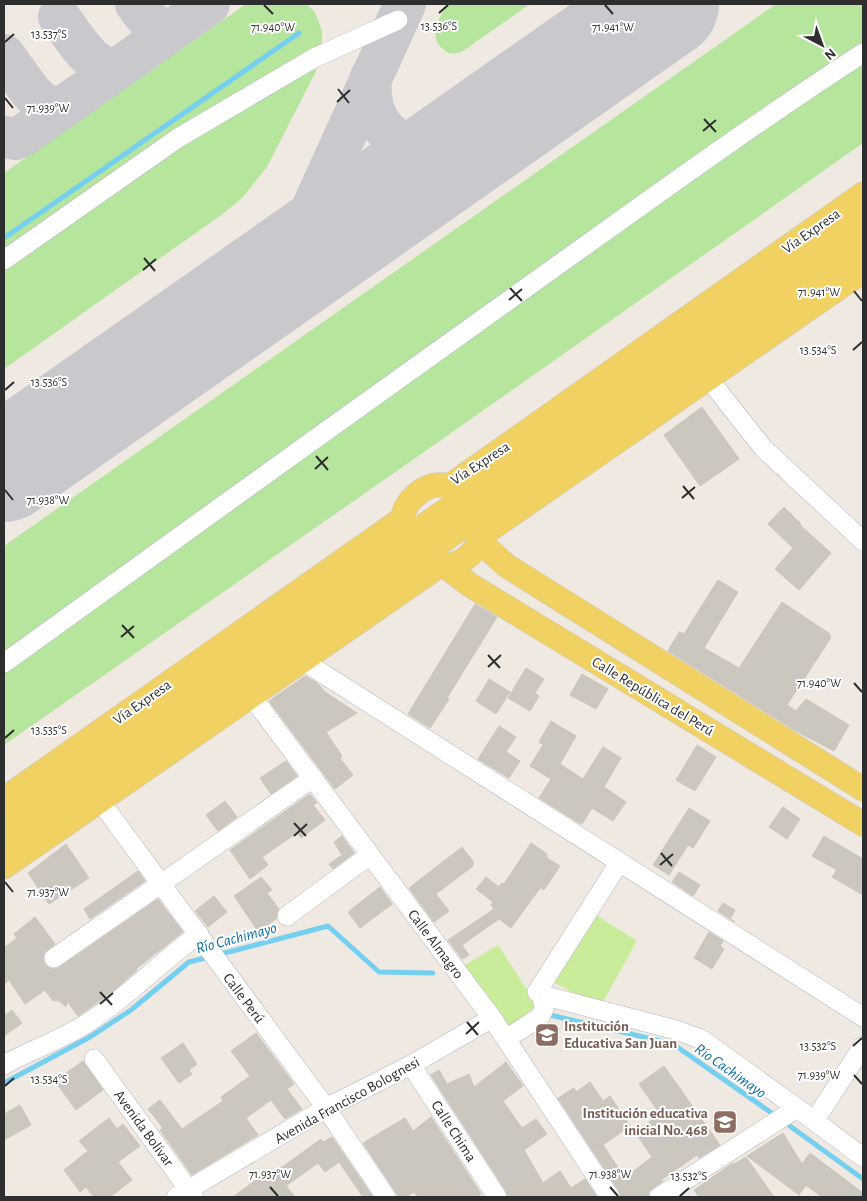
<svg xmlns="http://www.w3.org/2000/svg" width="867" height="1201" font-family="'Alegreya Sans',sans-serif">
  <rect width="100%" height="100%" fill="#efe9e1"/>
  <!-- green -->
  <g fill="#b6e59e">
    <path d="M246 4H306L315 12 322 31V46L316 71 267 167 242 198 224 213 4 369V173Z"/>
    <path d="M447 4H530L463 51C456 54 450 55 444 50 427 37 439 19 447 4Z"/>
    <path d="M776 4H863V143L434 445 4 745V546Z"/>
  </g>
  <!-- pitch -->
  <g fill="#c9ec9a">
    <path d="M596 915 637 941 600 1007 553 982Z"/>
    <path d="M498 945 537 1005 507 1029 462 967Z"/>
  </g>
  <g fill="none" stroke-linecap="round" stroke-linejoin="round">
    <!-- stream -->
    <g stroke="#75cff0" stroke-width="5">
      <path d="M4 238 299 33"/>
      <path d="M217 955 328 926 379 972 433 973"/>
      <path d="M546 1014 673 1044 776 1116"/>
      <path d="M4 1083 90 1037 131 1010 189 962 209 957"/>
      <path d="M783 1121 863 1179"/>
    </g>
    <!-- taxiway -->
    <g stroke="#c9c8cc" stroke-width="42">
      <path d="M136 4C148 20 152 29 174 29"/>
      <path d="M59 17C73 35 91 69 116 70"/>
      <path d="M4 55 30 91 44 105 62 108"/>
      <path d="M371 77C366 130 397 141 437 163"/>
      <path d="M4 137 16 139 22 136 209 4"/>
      <path d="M283 272 405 4"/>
    </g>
    <!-- runway -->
    <path stroke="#c9c8cc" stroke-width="108" d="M4 468 665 4"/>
  </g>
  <!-- building -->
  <g fill="#cbc7bf" stroke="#cbc5ba">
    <path d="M702 407 739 459 700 486 664 435Z"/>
    <path d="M784 507 801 524 800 525 831 553 799 590 775 569 793 548 768 524Z"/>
    <path d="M718 580 738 592 704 648 739 668 782 602 830 634V639L787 705 796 711 806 699 849 725 834 751 794 730 668 651 679 632 684 634Z"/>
    <path d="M475 604 497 617 447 698 449 699 430 728 408 714Z"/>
    <path d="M526 668 544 679 535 693 539 696 530 711 508 698Z"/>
    <path d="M582 674 608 689 596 709 570 695Z"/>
    <path d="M305 676 317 683 325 692 357 713 326 732 342 756 340 758 353 775 335 789 269 701Z"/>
    <path d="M489 679 510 692 496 714 476 701Z"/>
    <path d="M551 721 576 736 560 764 583 779 603 747 621 758 604 787 626 802 613 821 592 808 582 824 579 823 539 798 551 779 530 766 543 745 539 742Z"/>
    <path d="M499 726 516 737 506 752 520 761 509 778 478 759Z"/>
    <path d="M697 745 716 757 695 791 676 780Z"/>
    <path d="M286 761 297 776 271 794 260 778Z"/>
    <path d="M310 794 317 803 313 805 325 820 301 838 297 833 262 857 268 865 250 879 230 850Z"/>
    <path d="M225 801 237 817 218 831 206 815Z"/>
    <path d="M783 807 800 819 787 839 769 827Z"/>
    <path d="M689 808 710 821 693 848 688 845 669 875 653 865Z"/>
    <path d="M342 836 354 853 333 869 329 864 342 855 334 842Z"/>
    <path d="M824 836 863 859V895L832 877 837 870 812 856Z"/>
    <path d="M531 843 547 854V858L560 866 544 890 540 888 511 928 499 919 462 945 469 955 462 959 448 940 494 909 491 905 493 902 476 889 486 877 499 887 502 883 504 884Z"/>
    <path d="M66 844 89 878 49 904 28 873Z"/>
    <path d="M462 847 473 861V866L436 894 449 911 434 922 409 888Z"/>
    <path d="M138 871 145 881 90 919 84 909Z"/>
    <path d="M679 872 700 885 693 896 672 882Z"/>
    <path d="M261 877 272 890 267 893 279 909 277 912 276 919 258 931 234 896Z"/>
    <path d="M380 887 392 904 360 928 348 912Z"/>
    <path d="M214 896 227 912 208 927 195 911Z"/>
    <path d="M158 899 183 932 136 969 137 970 113 991 78 1016 67 1001 66 1007 58 1000 53 1001 45 990 25 1004 9 980 4 984V948L17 938 14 934 35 917 55 944 44 953 43 958 45 965 50 968 55 969 60 967Z"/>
    <path d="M723 903 735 910 730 919 735 922 718 911Z"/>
    <path d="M709 932 723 941 720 946 724 949 712 969 694 958Z"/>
    <path d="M12 1010 22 1023 4 1036V1016Z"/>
    <path d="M256 1033 294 1084 287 1089 302 1109 285 1119 271 1100 246 1118 258 1135 192 1175 160 1130 163 1128 148 1109 160 1100 182 1129 223 1101 221 1097 250 1076 231 1051Z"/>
    <path d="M183 1043 197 1064 189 1070 192 1074 179 1083 161 1058Z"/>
    <path d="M83 1061 103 1090 76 1110 55 1081Z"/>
    <path d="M506 1062 523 1086 503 1101 522 1128 536 1119 547 1134 524 1150 543 1183 560 1171 571 1188 585 1179 597 1197H508L506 1191 431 1075 439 1070 447 1084 469 1074 474 1087Z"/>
    <path d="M664 1066 720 1145 699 1158 697 1155 661 1180 663 1181 649 1191 648 1197H621L619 1191 558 1098 574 1088 576 1092 590 1082 603 1101 610 1096 630 1126 603 1145 625 1178 652 1157 635 1132 660 1114 639 1084Z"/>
    <path d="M20 1105 31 1125 4 1140V1114Z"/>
    <path d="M431 1117 481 1194 477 1197H418L414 1192 406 1197H399L363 1143 405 1118 413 1131Z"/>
    <path d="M109 1118 117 1129 123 1124 140 1146 118 1162 132 1180 110 1197H94L86 1187 80 1192 64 1170 88 1151 79 1141Z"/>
    <path d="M783 1133 802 1164 810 1153 863 1193V1197H822L806 1185 799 1195 747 1156Z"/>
    <path d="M332 1137 373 1197H363L339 1162 325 1172 318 1163 286 1186 295 1197H233L264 1174 267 1178 321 1139 323 1142Z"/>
    <path d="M746 1157 774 1197H699L694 1190 733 1163 734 1164Z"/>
  </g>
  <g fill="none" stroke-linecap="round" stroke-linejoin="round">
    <defs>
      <g id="minor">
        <path d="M4 260 178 138 314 58 398 20"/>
        <path d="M708 378 763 448 863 541"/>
        <path d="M303 661 863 1017"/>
        <path d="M4 663C181 535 359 407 537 280 645 203 752 125 863 53"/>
        <path d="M252 697 492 1018 610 1197"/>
        <path d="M100 801 326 1108 386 1197"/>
        <path d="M287 916 370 855"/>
        <path d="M54 958 313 778"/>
        <path d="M542 995 676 1030 701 1039 797 1108"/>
        <path d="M506 1039 540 1017 544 1009 542 995 537 992 619 863"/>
        <path d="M94 1059 194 1197"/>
        <path d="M4 1065C32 1049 65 1039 92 1020 130 994 162 961 199 934"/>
        <path d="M411 1065 497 1197"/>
        <path d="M815 1120 863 1046"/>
        <path d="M176 1197 326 1108 411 1065 492 1018"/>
        <path d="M659 1197 797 1108 863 1157"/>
      </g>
      <g id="major">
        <path d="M451 485 863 194"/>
        <path d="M482 535 863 271"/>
        <path d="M480 542 507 566 863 789"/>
        <path d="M445 566 470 585 863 824"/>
        <path d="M4 799 402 519"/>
        <path d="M4 821 863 217"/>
        <path d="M4 845 397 573 863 245"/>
        <path d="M4 867 439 566C494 567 498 487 444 485 433 484 424 488 416 495 396 511 398 543 418 558 424 563 432 564 439 566"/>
      </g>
    </defs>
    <!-- minor casing -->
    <use href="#minor" stroke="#b4b7c1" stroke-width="20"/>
    <!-- major casing -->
    <use href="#major" stroke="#c9c9c9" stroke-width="25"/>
    <!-- minor -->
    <use href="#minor" stroke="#fff" stroke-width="19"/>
    <!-- major -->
    <use href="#major" stroke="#f2d163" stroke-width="24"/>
  </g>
  <!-- ticks -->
  <path fill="none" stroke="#2e2e2e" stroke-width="2" d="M264 5 273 14M605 5 613 14M439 13 448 5M5 42 14 34M338 89 349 103M5 98 13 108M337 102 350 90M704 119 716 132M703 131 716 120M144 258 155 271M143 270 156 259M510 288 522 301M854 291 862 301M509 300 522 289M853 350 862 342M5 390 14 382M316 456 328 470M315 469 328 457M683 486 694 499M5 490 13 500M682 498 695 487M122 625 134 638M121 637 134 626M488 655 500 668M488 667 501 655M854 683 862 692M5 738 14 730M294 823 306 836M294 836 307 824M661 853 672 866M660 865 673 854M5 882 13 892M100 992 112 1005M100 1004 113 993M467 1022 478 1035M466 1034 479 1022M853 1046 862 1038M854 1075 862 1084M5 1086 14 1078M270 1187 278 1196M610 1187 618 1196M680 1196 689 1188"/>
  <!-- icons -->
  <defs>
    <symbol id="school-square" viewBox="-11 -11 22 22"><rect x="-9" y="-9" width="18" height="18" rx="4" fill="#8d6e63" stroke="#fff"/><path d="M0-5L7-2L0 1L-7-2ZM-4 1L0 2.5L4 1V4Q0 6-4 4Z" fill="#fff"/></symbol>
  </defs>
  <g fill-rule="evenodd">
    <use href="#school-square" x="533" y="1021" width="28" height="28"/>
    <use href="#school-square" x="711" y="1108" width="28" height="28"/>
  </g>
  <g text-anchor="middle" stroke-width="4" stroke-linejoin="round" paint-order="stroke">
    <!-- street labels -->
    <g font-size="15" fill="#2e2e2e" stroke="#fff">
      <text transform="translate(811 231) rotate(-35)" y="5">Vía Expresa</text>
      <text transform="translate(480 463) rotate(-33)" y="5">Vía Expresa</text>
      <text transform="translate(653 696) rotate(31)" y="5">Calle República del Perú</text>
      <text transform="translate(142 702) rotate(-35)" y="5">Vía Expresa</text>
      <text transform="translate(436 944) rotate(53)" y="5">Calle Almagro</text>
      <text transform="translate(244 998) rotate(53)" y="5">Calle Perú</text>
      <text transform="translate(347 1100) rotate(-29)" y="5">Avenida Francisco Bolognesi</text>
      <text transform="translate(144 1128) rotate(54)" y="5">Avenida Bolívar</text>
      <text transform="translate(454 1131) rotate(57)" y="5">Calle Chima</text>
    </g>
    <!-- education labels -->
    <g font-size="15" font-weight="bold" fill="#785e54" stroke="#fff" text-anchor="start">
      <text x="564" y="1031">Institución<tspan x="564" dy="17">Educativa San Juan</tspan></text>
      <text x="708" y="1118" text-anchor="end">Institución educativa<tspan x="708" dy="17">inicial No. 468</tspan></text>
    </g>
    <!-- water labels -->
    <g font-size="16" font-style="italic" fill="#0d6fa3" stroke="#fff">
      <text transform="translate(236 937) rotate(-15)" y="6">Río Cachimayo</text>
      <text transform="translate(731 1070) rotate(35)" y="6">Río Cachimayo</text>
    </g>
  </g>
  <g font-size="12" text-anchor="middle" fill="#2e2e2e" stroke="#fff" stroke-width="4" stroke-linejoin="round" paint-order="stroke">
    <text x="439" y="30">13.536°S</text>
    <text x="273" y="31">71.940°W</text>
    <text x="613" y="31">71.941°W</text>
    <text x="49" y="38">13.537°S</text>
    <text x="48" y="112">71.939°W</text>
    <text x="819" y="296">71.941°W</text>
    <text x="818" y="354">13.534°S</text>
    <text x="49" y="386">13.536°S</text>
    <text x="48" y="504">71.938°W</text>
    <text x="819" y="687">71.940°W</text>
    <text x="49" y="734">13.535°S</text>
    <text x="48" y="896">71.937°W</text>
    <text x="818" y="1050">13.532°S</text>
    <text x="819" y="1079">71.939°W</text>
    <text x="49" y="1083">13.534°S</text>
    <text x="270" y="1178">71.937°W</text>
    <text x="610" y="1178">71.938°W</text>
    <text x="689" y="1180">13.532°S</text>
  </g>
  <!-- border -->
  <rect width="867" height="1201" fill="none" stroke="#2e2e2e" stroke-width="10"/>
  <!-- north arrow -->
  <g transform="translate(822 45) rotate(139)" stroke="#ffffff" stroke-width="4" paint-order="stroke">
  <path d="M0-4L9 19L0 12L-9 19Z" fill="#2e2e2e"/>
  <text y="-8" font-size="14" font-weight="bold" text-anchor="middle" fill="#2e2e2e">N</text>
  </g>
</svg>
